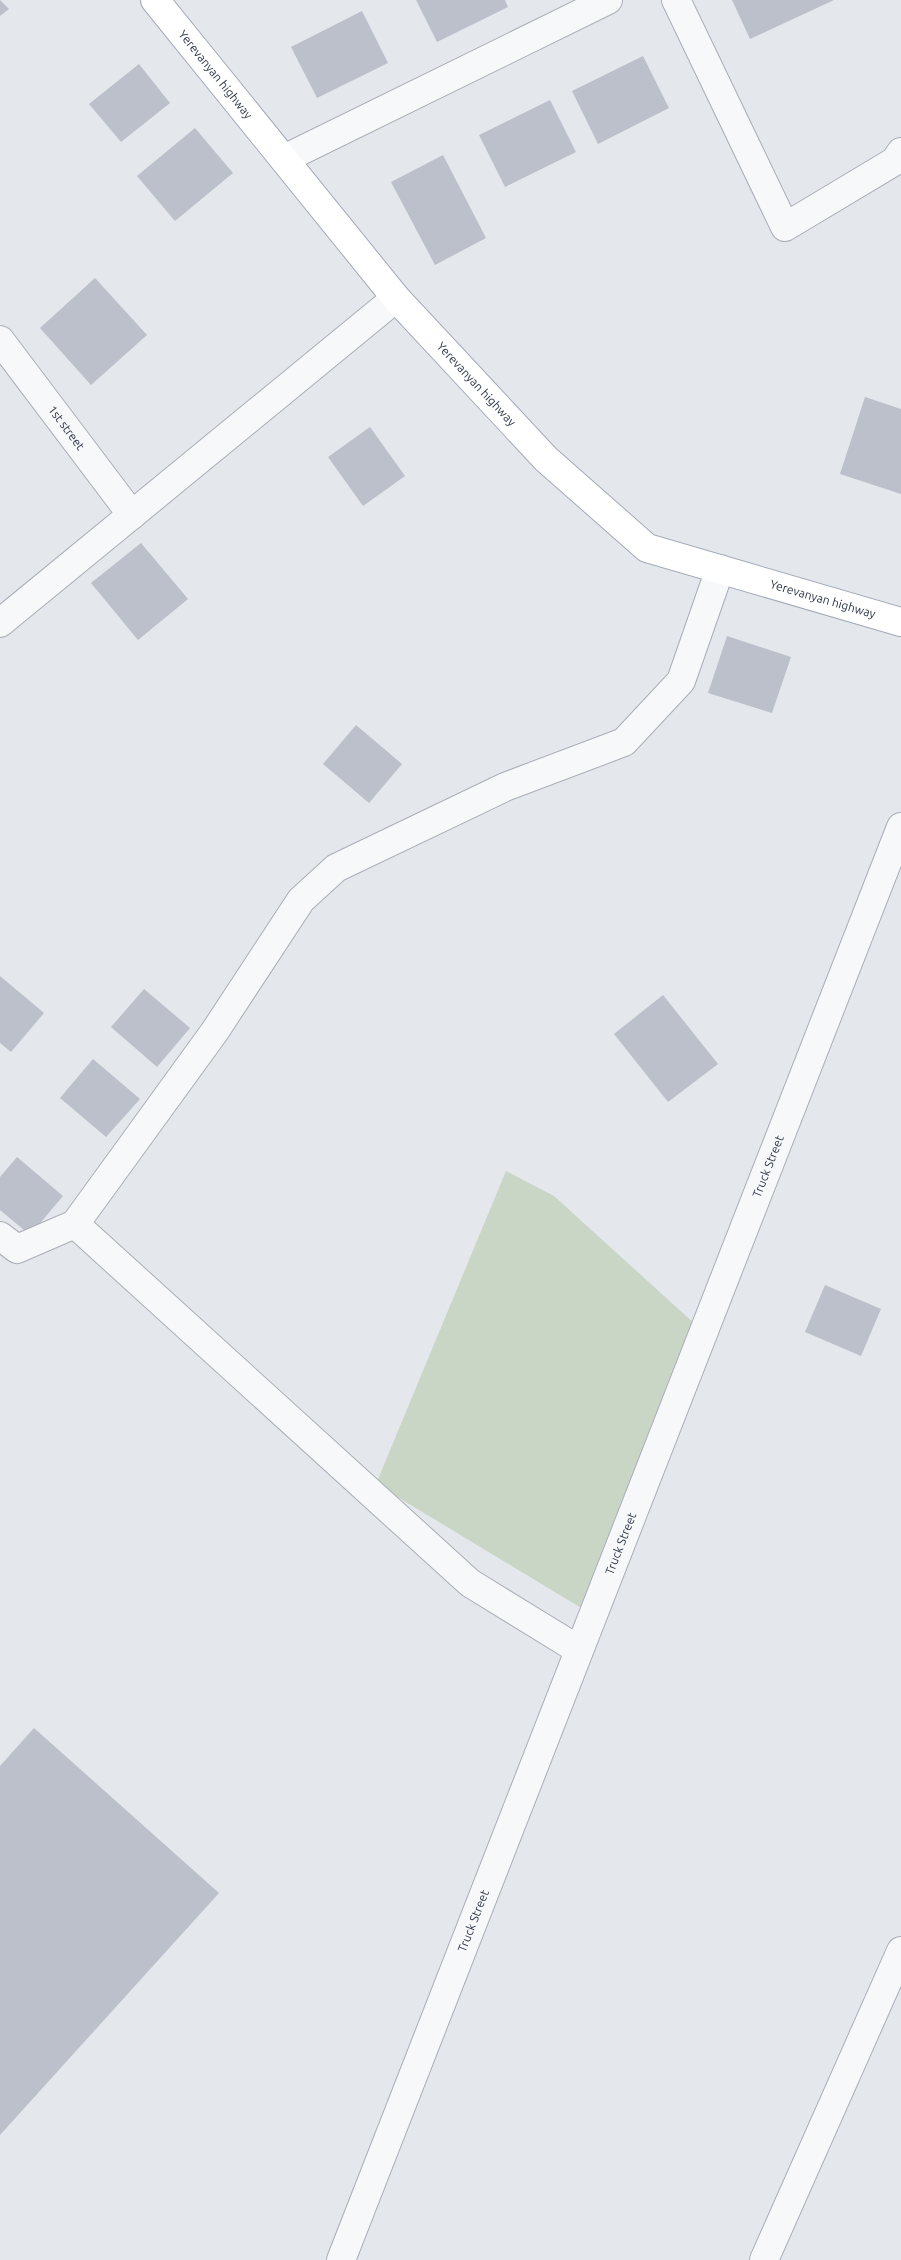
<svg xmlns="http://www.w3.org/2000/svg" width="901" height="2260" font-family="Ubuntu,sans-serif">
  <rect width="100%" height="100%" fill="#e4e7ec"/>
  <!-- green -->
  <path fill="#c9d6c5" d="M506 1171 554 1196 696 1325 583 1609 376 1484Z"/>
  <!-- building -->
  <g fill="#bbc0ca">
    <path d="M0 0 9 9 0 16Z"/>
    <path d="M416 0H505L508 7 437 42Z"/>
    <path d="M732 0H834L750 39Z"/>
    <path d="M362 11 388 63 317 98 291 47Z"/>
    <path d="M643 56 669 108 598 144 572 91Z"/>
    <path d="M139 64 170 103 121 142 89 104Z"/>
    <path d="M550 100 576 152 505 187 479 135Z"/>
    <path d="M195 128 233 173 175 221 137 176Z"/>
    <path d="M443 155 486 238 435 265 391 182Z"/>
    <path d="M95 278 147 335 91 385 40 328Z"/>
    <path d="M865 397 901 409V494L840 474Z"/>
    <path d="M370 427 405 476 363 506 328 457Z"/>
    <path d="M141 543 188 599 138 640 91 583Z"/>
    <path d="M727 636 791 657 772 713 708 693Z"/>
    <path d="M356 725 402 764 369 803 323 764Z"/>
    <path d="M0 976 44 1013 11 1052 0 1043Z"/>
    <path d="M144 989 190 1028 157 1067 111 1027Z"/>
    <path d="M663 995 718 1064 668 1102 614 1034Z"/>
    <path d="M93 1059 140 1099 106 1137 60 1098Z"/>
    <path d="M17 1157 63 1196 30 1235 0 1210V1177Z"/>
    <path d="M825 1285 881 1309 861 1356 805 1332Z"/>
    <path d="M34 1728 219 1893 0 2135V1766Z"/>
  </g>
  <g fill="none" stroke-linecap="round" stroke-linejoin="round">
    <defs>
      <g id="minor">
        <path d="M676 0 785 227 895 161 901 152"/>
        <path d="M284 159 608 0"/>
        <path id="s1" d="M0 340 132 515"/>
        <path d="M0 623 396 298"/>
        <path d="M75 1224 215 1031 301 900 336 868 505 787 624 742 681 681 720 569"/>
        <path d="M0 1236 17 1249 75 1224 470 1583 579 1650"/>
        <path id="s2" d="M341 2260 901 827"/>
        <path d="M764 2260 901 1951"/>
      </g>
      <g id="major">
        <path id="s3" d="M155 0 396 298 546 459 647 548 901 622"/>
      </g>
    </defs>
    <!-- minor casing -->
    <use href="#minor" stroke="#a9aeb7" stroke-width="30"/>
    <!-- major casing -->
    <use href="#major" stroke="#a3abb8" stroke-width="30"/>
    <!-- minor -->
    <use href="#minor" stroke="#f7f8fa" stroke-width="28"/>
    <!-- major -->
    <use href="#major" stroke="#fff" stroke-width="28"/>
  </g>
  <g text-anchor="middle" stroke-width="4" stroke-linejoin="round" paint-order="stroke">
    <!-- street labels -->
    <g font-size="12" fill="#2b3445" stroke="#f4f6f9">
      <text dy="4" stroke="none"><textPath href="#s3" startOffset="96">Yerevanyan highway</textPath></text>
      <text dy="4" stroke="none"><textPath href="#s3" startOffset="501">Yerevanyan highway</textPath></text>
      <text dy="4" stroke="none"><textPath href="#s1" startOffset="110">1st street</textPath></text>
      <text dy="4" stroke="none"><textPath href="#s3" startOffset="921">Yerevanyan highway</textPath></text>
      <text dy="4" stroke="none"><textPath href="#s2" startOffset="1174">Truck Street</textPath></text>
      <text dy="4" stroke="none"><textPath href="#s2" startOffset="769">Truck Street</textPath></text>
      <text dy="4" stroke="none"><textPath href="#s2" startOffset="364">Truck Street</textPath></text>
    </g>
  </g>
</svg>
